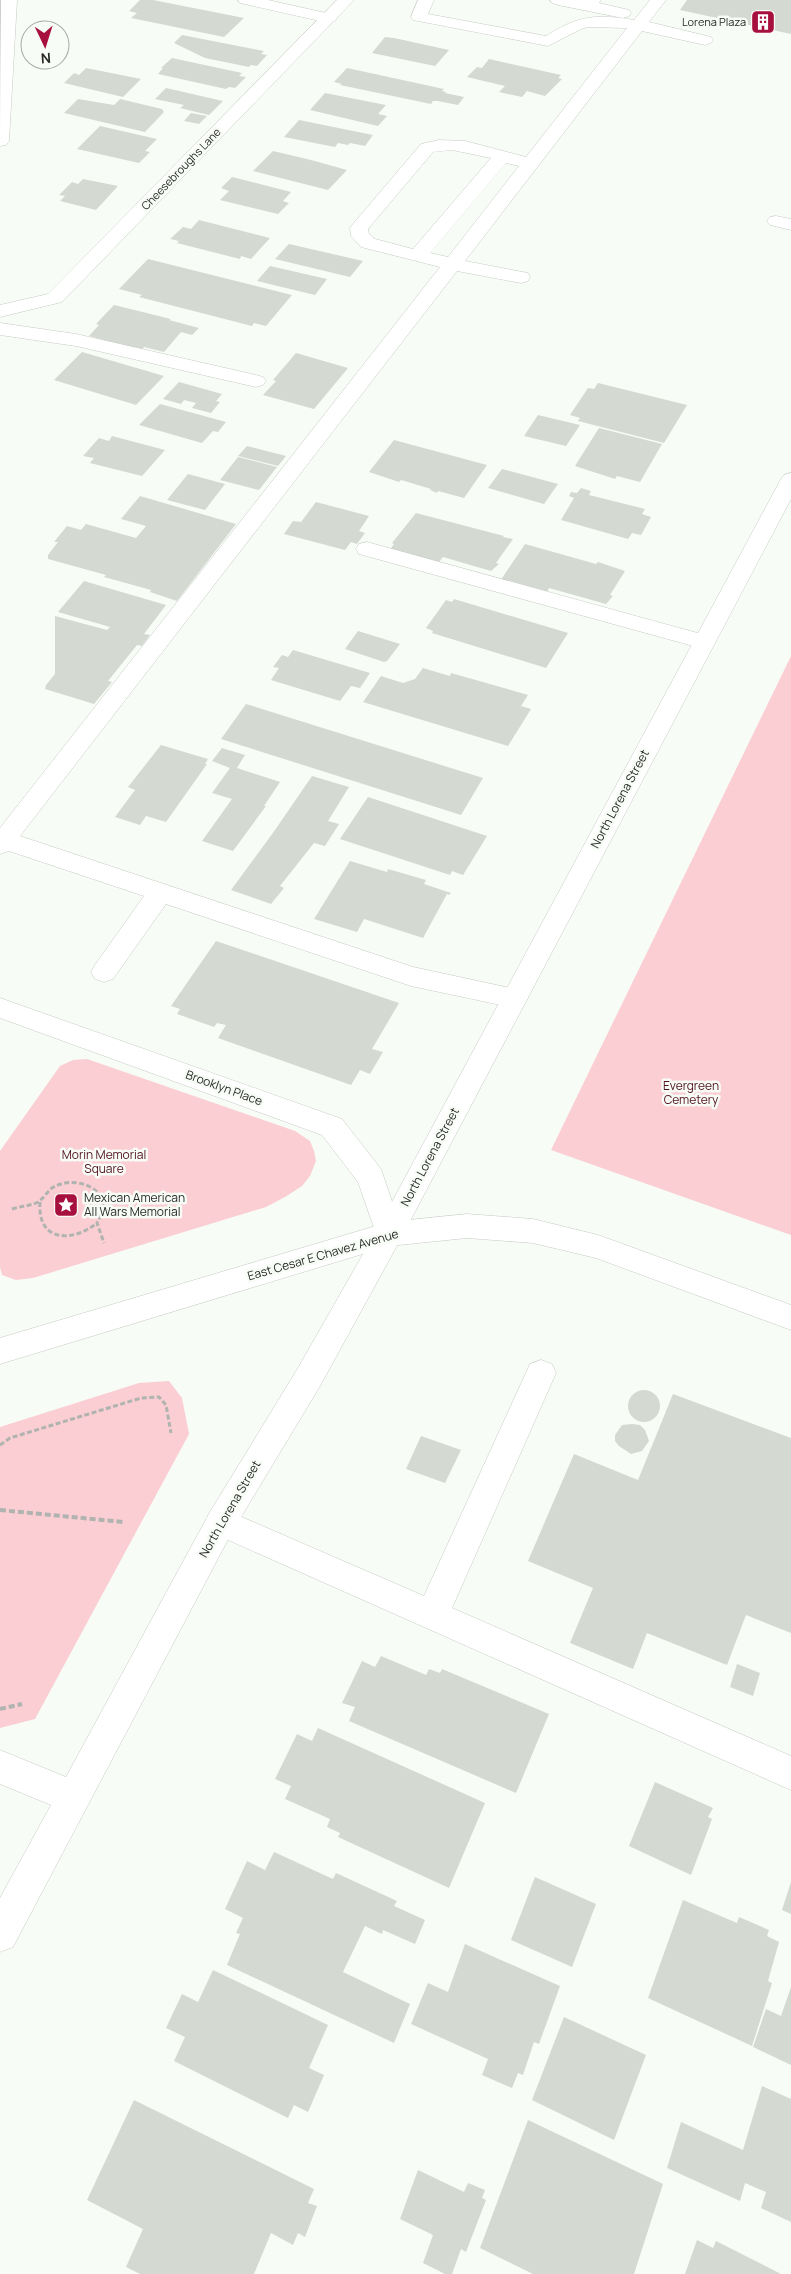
<svg xmlns="http://www.w3.org/2000/svg" width="791" height="2274" font-family="Manrope,sans-serif">
  <rect width="100%" height="100%" fill="#f8fcf6"/>
  <!-- green -->
  <g fill="#faced2">
    <path d="M791 656V1235L551 1150Z"/>
    <path d="M87 1059 295 1131 310 1141 314 1151 316 1161 310 1176 302 1186 285 1197 266 1207 33 1278 16 1280 2 1275 0 1267V1151L60 1066 73 1060Z"/>
    <path d="M169 1381 182 1398 189 1434 35 1719 0 1728V1427L139 1383Z"/>
  </g>
  <!-- building -->
  <g fill="#d4d9d2">
    <path d="M140 0H153L244 18 224 37 131 18 137 13 129 11Z"/>
    <path d="M687 0H791V34L680 10Z"/>
    <path d="M182 35 264 51 261 54 267 55 257 66 251 65 249 67 205 58 174 43Z"/>
    <path d="M385 37 394 38 449 50 435 66 372 53Z"/>
    <path d="M172 58 242 73 239 76 246 77 235 88 229 87 226 89 158 74 163 68H161Z"/>
    <path d="M489 59 561 75 558 78 562 79 545 96 527 91 522 97 499 92 505 86 467 77 477 67 482 68Z"/>
    <path d="M86 68 141 79 123 97 64 83 74 73 79 75Z"/>
    <path d="M347 68 444 89 442 91 446 92 445 93 464 97 458 105 438 101H433L431 104 340 85 342 84 334 82Z"/>
    <path d="M166 88 223 101 209 115 180 108 184 105 155 99Z"/>
    <path d="M325 93 386 105 378 114 387 116 378 126 310 110Z"/>
    <path d="M78 99 114 105 120 99 162 109 164 112 145 132 64 113Z"/>
    <path d="M191 113 207 116 199 124 184 121Z"/>
    <path d="M299 120 373 135 365 146 350 143 348 145 338 143 335 147 284 137Z"/>
    <path d="M100 126 157 139 145 151 150 152 139 163 77 149Z"/>
    <path d="M273 151 311 160 347 170 328 190 253 171Z"/>
    <path d="M232 177 291 192 283 201 289 203 278 214 220 200 229 191 221 188Z"/>
    <path d="M83 179 118 186 96 210 60 201 65 196 59 195 72 182 78 184Z"/>
    <path d="M199 220 270 238 251 259 241 256 240 259 177 243 179 241 170 239 183 227 191 229Z"/>
    <path d="M289 244 363 261 350 277 275 259Z"/>
    <path d="M148 259 292 295 266 326 254 323 252 326 139 297 142 295 119 289Z"/>
    <path d="M270 266 327 279 315 295 257 281Z"/>
    <path d="M114 305 171 319 169 320 199 328 192 335 181 332 164 352 144 347 142 350 89 336 99 325 96 324Z"/>
    <path d="M82 352 164 376 136 405 54 380Z"/>
    <path d="M296 353 348 368 314 409 263 395 276 381 273 380Z"/>
    <path d="M179 382 222 394 216 401 220 402 211 413 192 408 196 403 184 400 181 404 163 399Z"/>
    <path d="M598 383 687 405 664 443 578 421 580 418 570 415 588 388 594 389Z"/>
    <path d="M160 404 226 422 218 432 213 431 202 443 139 425Z"/>
    <path d="M538 415 580 425 566 446 524 436Z"/>
    <path d="M599 428 662 444 640 482 617 476 615 479 575 466Z"/>
    <path d="M112 436 165 450 142 476 90 463 94 458 83 456 99 438 109 441Z"/>
    <path d="M394 440 487 465 464 498 438 491 437 493 430 490 431 489 401 480 399 482 369 472Z"/>
    <path d="M247 446 286 456 278 466 238 456Z"/>
    <path d="M238 457 277 467 259 490 220 480Z"/>
    <path d="M502 469 558 484 544 504 488 488Z"/>
    <path d="M188 474 225 484 205 510 167 500Z"/>
    <path d="M581 488 591 491 589 495 645 509 642 514 651 517 641 535 632 533 628 539 561 520 574 498 569 496 571 492 577 493Z"/>
    <path d="M140 496 236 524 177 601 150 592 151 590 104 577 106 575 48 559V555L58 542H54L67 526 81 530 86 524 136 538 146 526 121 519Z"/>
    <path d="M316 502 369 516 359 531 365 533 357 544 351 542 345 550 284 534 293 521 301 522Z"/>
    <path d="M416 513 504 536 503 537 513 539 496 563 499 564 491 571 443 557 439 562 389 551 394 544 392 543Z"/>
    <path d="M525 544 596 564 598 562 625 571 610 595 613 596 606 604 549 588 546 594 500 581Z"/>
    <path d="M84 581 166 605 144 634 150 635 142 646 137 645 108 681 112 682 94 704 45 689 46 685 55 674V616L107 630 110 627 58 612Z"/>
    <path d="M454 599 568 633 546 668 432 633 433 631 426 628 446 600 452 602Z"/>
    <path d="M358 631 400 644 387 661 384 662 345 649Z"/>
    <path d="M293 650 370 673 360 688 351 686 340 701 271 680 279 668 273 667 282 655 288 657Z"/>
    <path d="M423 668 450 676 451 673 528 695 521 706 531 709 508 746 363 702 381 676 403 683 415 679Z"/>
    <path d="M246 704 483 778 461 815 221 739Z"/>
    <path d="M161 745 208 759 205 764H207L166 822 146 816 140 825 115 817 135 790 128 787Z"/>
    <path d="M222 748 245 755 237 768 280 782 264 806H266L233 851 202 841 232 799 212 793 230 768 212 761Z"/>
    <path d="M312 776 349 787 328 821 339 824 325 846 314 843 280 886 284 888 271 904 231 890 275 830Z"/>
    <path d="M368 797 487 836 463 875 452 871 450 875 340 839Z"/>
    <path d="M350 861 387 872 388 869 426 880 424 884 451 893 449 895 447 894 423 938 364 919 357 932 314 919Z"/>
    <path d="M216 941 399 1003 372 1049 383 1052 370 1074 360 1070 351 1085 218 1038 226 1025 217 1023 214 1027 177 1014 180 1009 171 1006Z"/>
    <circle cx="644" cy="1406" r="16"/>
    <path d="M673 1394 791 1438V1633L746 1615 727 1665 647 1633 633 1669 570 1643 593 1588 528 1561 574 1454 638 1480Z"/>
    <path d="M632 1424 640 1425 645 1430 649 1441 642 1451 631 1454 619 1446 615 1441V1435L622 1425Z"/>
    <path d="M421 1436 461 1450 445 1483 406 1469Z"/>
    <path d="M381 1656 426 1675 429 1669 440 1673 442 1669 549 1714 516 1793 349 1721 355 1707 342 1703 362 1661 375 1667Z"/>
    <path d="M737 1664 760 1673 753 1696 730 1687Z"/>
    <path d="M318 1728 485 1803 449 1888 338 1837 340 1833 327 1827 330 1819 285 1799 291 1786 275 1779 297 1734 312 1741Z"/>
    <path d="M655 1782 713 1808 708 1817 712 1819 691 1875 629 1846Z"/>
    <path d="M274 1852 333 1879 336 1873 397 1901 394 1906 425 1920 415 1944 383 1930 382 1934 365 1926 343 1972 410 2004 394 2043 227 1965 240 1934 236 1933 243 1918 225 1909 247 1861 265 1870Z"/>
    <path d="M535 1877 596 1904 572 1967 511 1940Z"/>
    <path d="M791 1882V1914L782 1910Z"/>
    <path d="M683 1900 737 1923 739 1917 769 1930 767 1936 779 1942 768 1981 772 1983 752 2046 648 1998Z"/>
    <path d="M465 1944 560 1986 539 2044 534 2042 523 2075 518 2073 512 2088 482 2075 488 2059 411 2024 428 1983 448 1992Z"/>
    <path d="M213 1970 328 2025 309 2068 324 2075 308 2112 294 2105 288 2118 174 2061 185 2037 166 2028 182 1994 198 2002Z"/>
    <path d="M791 1987V2065L753 2047 766 2009 781 2016Z"/>
    <path d="M564 2017 646 2055 614 2140 532 2100Z"/>
    <path d="M762 2086 791 2099V2222L761 2208 766 2192 745 2183 740 2201 667 2168 681 2122 743 2150Z"/>
    <path d="M134 2100 314 2189 308 2203 317 2206 305 2237 298 2233 293 2245 271 2233 254 2274H140L126 2267 143 2229 87 2200Z"/>
    <path d="M528 2120 663 2184 634 2274H533L480 2248Z"/>
    <path d="M418 2170 464 2192 468 2183 485 2190 482 2198 486 2200 466 2252 461 2249 452 2274H445L423 2263 433 2235 400 2219Z"/>
    <path d="M697 2240 713 2248 716 2241 781 2274H685Z"/>
  </g>
  <g fill="none" stroke-linecap="round" stroke-linejoin="round">
    <defs>
      <g id="service">
        <path d="M238 0H268L335 15 337 18 335 21 329 23 240 3Z"/>
        <path d="M418 0H434L428 14 546 36C579 15 596 14 634 20L650 0H666L649 22 711 37 713 40 711 43 705 45 642 31 465 261 528 273 530 277 528 281 521 283 457 271 20 836 413 967 524 991 528 998 524 1005 515 1008 411 986 166 904 113 979 104 982 95 979 91 972 95 965 144 896 9 851 0 854V828L440 267 361 247 351 236 350 228 353 224 421 144 439 140 465 141 526 157 627 28 588 27 581 29 548 46 413 20 411 17ZM452 150 491 158 413 249 375 239 369 234 368 229 433 152ZM506 163 519 166 448 257 430 253Z"/>
        <path d="M550 0H601L599 3 629 10 631 13 629 16 623 18 558 5 552 3Z"/>
        <path d="M776 216 791 219V230L770 225 767 221 770 217Z"/>
        <path d="M0 323 76 334 256 375 263 377 266 381 263 385 256 387 76 346 0 335Z"/>
        <path d="M367 542 712 637 715 642 712 647 704 649 359 554 356 549 359 544Z"/>
        <path d="M541 1360 552 1364 556 1373 452 1608 791 1756V1790L210 1532 205 1522 210 1512 221 1508 424 1596 530 1364Z"/>
      </g>
      <g id="minor">
        <path d="M337 0H354L62 302 0 317V305L48 294Z"/>
        <path d="M0 998 342 1119 381 1169 403 1234 399 1242 389 1246 379 1242 358 1182 322 1135 0 1018Z"/>
      </g>
      <g id="tertiary">
        <path d="M1 0H17L9 141 6 145 0 146Z"/>
        <path d="M791 473V499L399 1242 320 1386 232 1532 13 1947 0 1952V1898L51 1805 0 1784V1750L66 1777 210 1512 298 1368 379 1226 781 479 784 475Z"/>
      </g>
      <path id="secondary" d="M467 1214 533 1219 598 1235 791 1305V1330L596 1258 533 1243 467 1238 389 1246 0 1364V1338L389 1222Z"/>
    </defs>
    <!-- service casing -->
    <use href="#service" stroke="#c6cbc4" stroke-width="1"/>
    <!-- minor casing -->
    <use href="#minor" stroke="#c6cbc4" stroke-width="1"/>
    <!-- tertiary casing -->
    <use href="#tertiary" stroke="#c6cbc4" stroke-width="1"/>
    <!-- secondary casing -->
    <use href="#secondary" stroke="#c6cbc4" stroke-width="1"/>
    <!-- path-far1 -->
    <g stroke="#b0b3af" stroke-width="3" stroke-dasharray="5 2.5" stroke-linecap="butt">
      <path d="M40 1202C37 1242 72 1243 97 1223"/>
      <path d="M12 1209C21 1206 31 1206 38 1202 44 1198 47 1192 52 1188 66 1179 88 1181 99 1194 107 1203 102 1214 97 1223L104 1243"/>
      <path d="M0 1445 10 1438 141 1398 159 1397 166 1405 171 1433"/>
    </g>
    <!-- path -->
    <g stroke="#b0b3af" stroke-width="4" stroke-dasharray="6 3" stroke-linecap="butt">
      <path d="M0 1510 123 1522"/>
      <path d="M0 1709 22 1704"/>
    </g>
    <!-- service -->
    <use href="#service" fill="#fff" fill-rule="evenodd"/>
    <!-- minor -->
    <use href="#minor" fill="#fff" fill-rule="evenodd"/>
    <!-- tertiary -->
    <use href="#tertiary" fill="#fff" fill-rule="evenodd"/>
    <!-- secondary -->
    <use href="#secondary" fill="#fff" fill-rule="evenodd"/>
  </g>
  <!-- icons -->
  <defs>
    <symbol id="building-square" viewBox="-11 -11 22 22"><rect x="-9" y="-9" width="18" height="18" rx="4" fill="#a70f3f" stroke="#f8fcf6"/><path d="M-4-6H4V6H1V3H-1V6H-4ZM-2.5-4.3h1.7v1.8h-1.7ZM.8-4.3h1.7v1.8H.8ZM-2.5-1h1.7V.8h-1.7ZM.8-1h1.7V.8H.8Z" fill="#fff"/></symbol>
    <symbol id="sight-square" viewBox="-11 -11 22 22"><rect x="-9" y="-9" width="18" height="18" rx="4" fill="#a70f3f" stroke="#f8fcf6"/><path d="M0-6L1.8-2.2L6-1.7L2.9 1.2L3.7 5.4L0 3.3L-3.7 5.4L-2.9 1.2L-6-1.7L-1.8-2.2Z" fill="#fff"/></symbol>
  </defs>
  <g fill-rule="evenodd">
    <use href="#building-square" x="749" y="8" width="28" height="28"/>
    <use href="#sight-square" x="52" y="1191" width="28" height="28"/>
  </g>
  <g text-anchor="middle" stroke-width="5" stroke-linejoin="round" paint-order="stroke">
    <!-- far-poi labels -->
    <g font-size="11" fill="#2a2b29" stroke="#f8fcf6" text-anchor="end">
      <text x="746" y="26">Lorena Plaza</text>
    </g>
    <!-- far-street labels -->
    <g font-size="11" fill="#2a2b29" stroke="#f8fcf6">
      <text transform="translate(181 169) rotate(-46)" y="4">Cheesebroughs Lane</text>
    </g>
    <!-- street labels -->
    <g font-size="12" fill="#2a2b29" stroke="#f8fcf6">
      <text transform="translate(620 799) rotate(-62)" y="4">North Lorena Street</text>
      <text transform="translate(224 1088) rotate(20)" y="4">Brooklyn Place</text>
      <text transform="translate(430 1157) rotate(-62)" y="4">North Lorena Street</text>
      <text transform="translate(323 1255) rotate(-16)" y="4">East Cesar E Chavez Avenue</text>
      <text transform="translate(230 1509) rotate(-60)" y="4">North Lorena Street</text>
    </g>
    <!-- park labels -->
    <g font-size="12" fill="#511220" stroke="#f8fcf6">
      <text x="691" y="1090">Evergreen<tspan x="691" dy="14">Cemetery</tspan></text>
      <text x="104" y="1159">Morin Memorial<tspan x="104" dy="14">Square</tspan></text>
    </g>
    <!-- poi labels -->
    <g font-size="12" fill="#2a2b29" stroke="#f8fcf6" text-anchor="start">
      <text x="84" y="1202">Mexican American<tspan x="84" dy="14">All Wars Memorial</tspan></text>
    </g>
  </g>
  <!-- north arrow -->
  <g transform="translate(45 45) rotate(176)"><circle r="24" fill="#f8fcf6" stroke="#a6a8a4"/>
  <path d="M0-4L9 19L0 12L-9 19Z" fill="#a70f3f"/>
  <text y="-8" font-size="14" font-weight="bold" text-anchor="middle" fill="#2a2b29">N</text>
  </g>
</svg>
